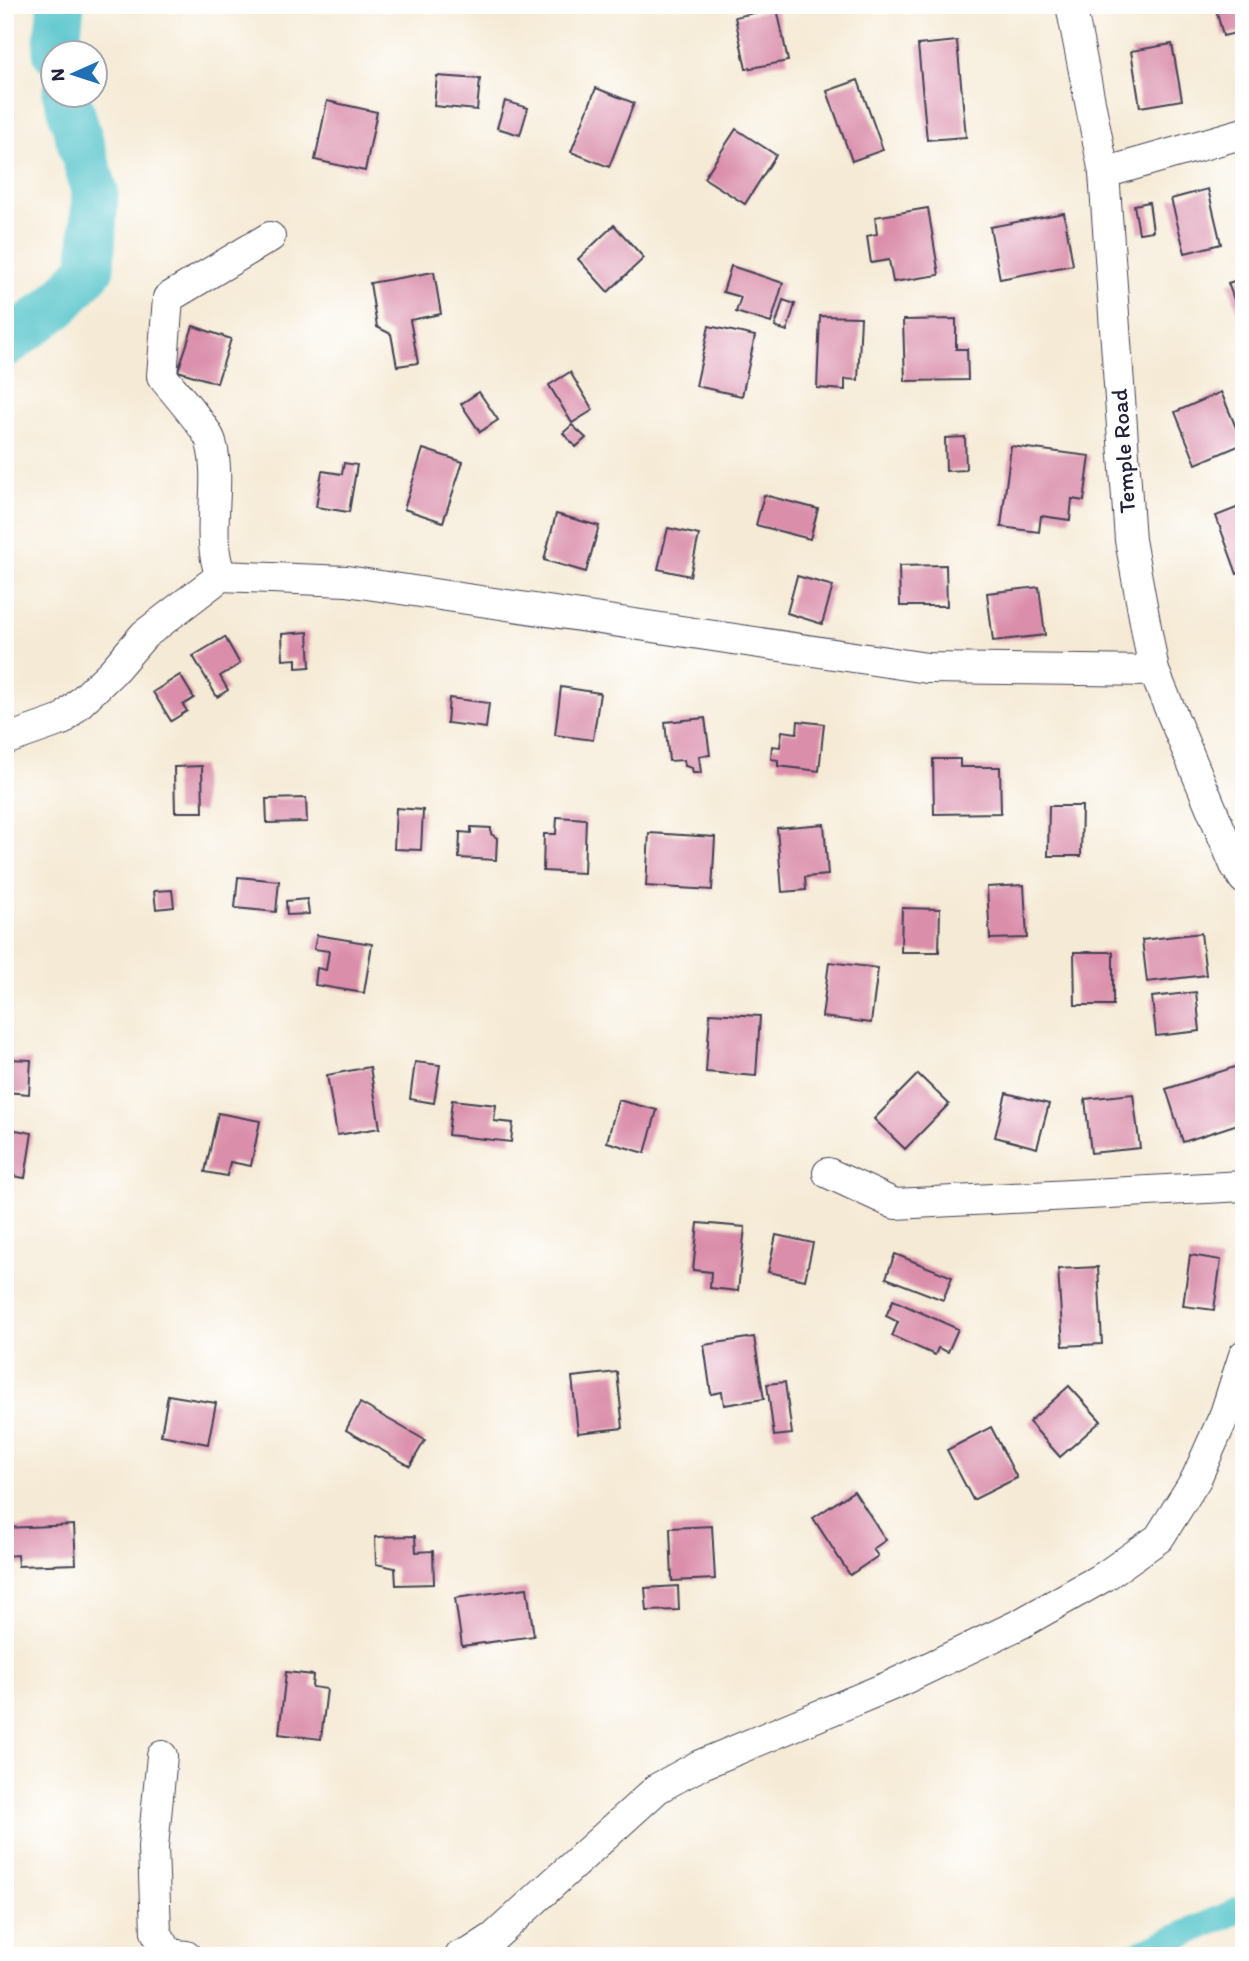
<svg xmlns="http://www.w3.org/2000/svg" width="1249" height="1961" font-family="Itim,sans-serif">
  <rect width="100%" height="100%" fill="#fff"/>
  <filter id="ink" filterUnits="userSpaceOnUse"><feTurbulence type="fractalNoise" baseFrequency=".0143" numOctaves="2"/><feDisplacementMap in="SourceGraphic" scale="14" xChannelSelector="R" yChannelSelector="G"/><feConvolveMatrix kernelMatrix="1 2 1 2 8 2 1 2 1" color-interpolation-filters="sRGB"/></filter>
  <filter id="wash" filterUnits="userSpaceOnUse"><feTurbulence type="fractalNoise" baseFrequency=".00686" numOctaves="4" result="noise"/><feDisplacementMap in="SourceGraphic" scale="28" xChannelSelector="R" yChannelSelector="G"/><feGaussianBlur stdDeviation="1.57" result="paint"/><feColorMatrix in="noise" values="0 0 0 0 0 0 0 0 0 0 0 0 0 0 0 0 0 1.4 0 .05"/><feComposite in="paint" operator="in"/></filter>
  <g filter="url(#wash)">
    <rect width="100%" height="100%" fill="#f5ead5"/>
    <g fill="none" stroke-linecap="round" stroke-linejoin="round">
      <!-- canal -->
      <path stroke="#57c5cb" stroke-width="26" d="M1134 1956 1244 1908"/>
      <!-- river -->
      <g stroke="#57c5cb" stroke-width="47">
        <path d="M56 52 61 5"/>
        <path d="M5 344 57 306 91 268 95 192 66 94"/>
      </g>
    </g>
    <g id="blocks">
      <!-- building -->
      <g fill="#da8eaa">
        <path d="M1215 5H1244V31L1223 36Z"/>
        <path d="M777 8 788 61 746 69 735 17Z"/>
        <path d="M957 41 966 137 927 140 918 45Z"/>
        <path d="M1172 44 1182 100 1140 107 1131 51Z"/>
        <path d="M437 76 480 79 477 110 434 106Z"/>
        <path d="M858 80 883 150 852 161 827 91Z"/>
        <path d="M596 88 634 103 609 167 571 152Z"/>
        <path d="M327 101 377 112 365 171 315 160Z"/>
        <path d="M505 101 528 108 520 135 497 128Z"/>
        <path d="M736 129 776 155 745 204 704 178Z"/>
        <path d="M1208 189 1221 244 1185 253 1171 199Z"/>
        <path d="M1149 202 1153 231 1139 233 1134 205Z"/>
        <path d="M928 208 939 275 893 282 889 260 871 263 867 236 877 234 875 217Z"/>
        <path d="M1064 213 1073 265 1000 279 990 227Z"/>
        <path d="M614 225 644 258 608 292 578 259Z"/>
        <path d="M731 266 783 283 771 323 736 312 741 297 723 292Z"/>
        <path d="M434 272 441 314 410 320 418 363 397 366 391 334 377 327 370 283Z"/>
        <path d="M1244 278V324H1243L1228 283Z"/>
        <path d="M783 300 795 304 787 331 775 327Z"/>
        <path d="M820 316 861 317 858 380 845 379V390L817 388Z"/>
        <path d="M956 319V349H967L968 380 905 381 903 320Z"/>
        <path d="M193 326 231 339 217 383 178 371Z"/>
        <path d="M709 326 755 336 742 396 696 386Z"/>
        <path d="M570 372 593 410 572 423 549 385Z"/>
        <path d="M479 392 498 420 480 432 461 404Z"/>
        <path d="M1221 392 1243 444 1196 464 1175 412Z"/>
        <path d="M572 425 586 438 576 447 563 433Z"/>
        <path d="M965 437 966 470 946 471 945 438Z"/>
        <path d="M1011 446 1090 456 1084 501 1072 499 1070 520 1041 516 1039 532 1001 527Z"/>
        <path d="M423 449 463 462 443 522 404 509Z"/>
        <path d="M344 463 357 465 349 512 316 507 322 471 342 474Z"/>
        <path d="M764 495 818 509 810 539 756 525Z"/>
        <path d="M1244 505V572L1237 574 1216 516Z"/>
        <path d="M556 514 599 526 586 572 544 560Z"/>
        <path d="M668 528 699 535 690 576 658 569Z"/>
        <path d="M946 565 947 606H900L899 566Z"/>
        <path d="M797 576 833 586 822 624 787 613Z"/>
        <path d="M1039 587 1045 635 993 641 987 593Z"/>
        <path d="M308 632 310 667 296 668V659L283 660 282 634Z"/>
        <path d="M225 637 240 664 220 676 228 690 217 697 193 656Z"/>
        <path d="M180 675 194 698 183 705 187 711 171 721 153 692Z"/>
        <path d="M561 687 600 693 593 740 555 735Z"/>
        <path d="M449 698 489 703 486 728 447 723Z"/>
        <path d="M705 718 710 755 699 756 701 773H693L692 768 685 766 684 760 669 761 665 722Z"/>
        <path d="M798 721 824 724 819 771 778 766V760L771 759 772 746 780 747 782 731 797 733Z"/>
        <path d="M933 759H960V767H1000L1001 813 934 814Z"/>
        <path d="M202 766 203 812H175L174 767Z"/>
        <path d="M306 798 307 822 267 823 266 799Z"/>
        <path d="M1049 806H1082L1081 856H1048Z"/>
        <path d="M396 808 423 810 421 850 394 849Z"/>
        <path d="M557 817 586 819 584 873 543 871 544 834H556Z"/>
        <path d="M824 824 828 875 805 877 806 890 782 892 777 828Z"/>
        <path d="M471 827 491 828V834L497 838 496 860 459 858 460 832 471 833Z"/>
        <path d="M649 833 715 837 712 890 646 886Z"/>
        <path d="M238 877 279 881 276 912 235 908Z"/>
        <path d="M1024 885 1027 938 990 939 987 887Z"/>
        <path d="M172 890 174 907 156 909 154 891Z"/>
        <path d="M307 899 309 914 287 915 286 901Z"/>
        <path d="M902 908 940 909 939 952H901Z"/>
        <path d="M1201 933 1206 975 1147 982 1142 940Z"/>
        <path d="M317 935 372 944 364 993 315 985 317 968 326 970 329 951 314 949Z"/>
        <path d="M1074 952H1113V1005H1075Z"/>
        <path d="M829 962 878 968 871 1023 822 1017Z"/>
        <path d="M1196 992 1200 1031 1156 1036 1152 997Z"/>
        <path d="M710 1013 760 1016 756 1076 706 1072Z"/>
        <path d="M8 1059 31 1060 29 1094 5 1092Z"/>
        <path d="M415 1062 440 1065 434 1103 410 1099Z"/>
        <path d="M1244 1064V1122L1183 1142 1166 1089Z"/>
        <path d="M370 1067 380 1128 337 1135 327 1075Z"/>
        <path d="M918 1074 949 1104 905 1149 874 1119Z"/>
        <path d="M1006 1093 1049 1104 1037 1148 995 1137Z"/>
        <path d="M1133 1094 1140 1148 1091 1153 1085 1099Z"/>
        <path d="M452 1100 496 1105 494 1121 513 1123 511 1142 448 1135Z"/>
        <path d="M618 1100 657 1110 645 1153 607 1142Z"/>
        <path d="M218 1113 260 1121 251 1166 230 1162 227 1176 205 1172Z"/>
        <path d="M5 1128 32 1133 25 1178 5 1175Z"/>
        <path d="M698 1223 745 1227 738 1291 710 1288 711 1272 693 1270Z"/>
        <path d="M776 1235 813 1243 805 1280 768 1272Z"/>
        <path d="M895 1254 952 1277 943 1300 886 1278Z"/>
        <path d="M1190 1255 1221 1260 1214 1310 1183 1306Z"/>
        <path d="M1098 1267 1102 1344 1063 1346 1058 1269Z"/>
        <path d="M893 1300 958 1329 948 1352 938 1348 935 1355 892 1336 898 1322 886 1316Z"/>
        <path d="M754 1337 764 1399 724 1405 722 1392 711 1394 704 1345Z"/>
        <path d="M617 1372 623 1428 578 1433 572 1377Z"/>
        <path d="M785 1382 792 1434 774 1436 767 1384Z"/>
        <path d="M1069 1386 1101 1421 1060 1457 1029 1422Z"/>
        <path d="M168 1395 216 1403 208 1444 161 1435Z"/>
        <path d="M360 1403 425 1440 410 1466 346 1430Z"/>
        <path d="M991 1427 1017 1478 973 1500 947 1450Z"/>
        <path d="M854 1491 886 1540 873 1549 878 1556 850 1575 813 1518Z"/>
        <path d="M74 1525 76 1564 18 1566 17 1555 5 1556V1528Z"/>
        <path d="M712 1526 715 1579 672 1581 670 1528Z"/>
        <path d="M415 1536 416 1552 433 1551 434 1584 396 1585 395 1568 376 1564 375 1537Z"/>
        <path d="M678 1586 679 1610 647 1611 645 1588Z"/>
        <path d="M527 1588 534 1636 462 1646 455 1598Z"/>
        <path d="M286 1672 313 1675 312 1687 327 1689 321 1739 279 1734Z"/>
      </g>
    </g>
  </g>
  <g filter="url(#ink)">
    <use href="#blocks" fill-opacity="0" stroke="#424052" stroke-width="2"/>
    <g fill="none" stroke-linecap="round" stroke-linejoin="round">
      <defs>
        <g id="street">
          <path d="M1071 5 1104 173 1130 540 1154 671 1235 865 1244 879"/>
          <path d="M1104 173 1244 133"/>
          <path d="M221 576C204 534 223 486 211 442 208 429 172 389 162 376L168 298 270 237"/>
          <path d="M5 740 62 720 113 671 144 635 221 576 347 581 927 668 1154 671"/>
          <path d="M828 1173 895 1204 1244 1186"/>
          <path d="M162 1756 153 1847 156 1932 169 1954 186 1956"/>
          <path d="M460 1956 470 1953 493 1938 658 1788 700 1765 892 1685 1020 1624 1105 1576 1159 1538 1196 1479 1225 1414 1244 1355"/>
        </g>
      </defs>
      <!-- street casing -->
      <use href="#street" stroke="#424052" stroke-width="32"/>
      <!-- street -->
      <use href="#street" stroke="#fff" stroke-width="30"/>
    </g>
  </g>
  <g text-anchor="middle" stroke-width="5" stroke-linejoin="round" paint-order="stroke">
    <!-- street labels -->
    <g font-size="23" fill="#22223b" stroke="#fff">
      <text transform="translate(1123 451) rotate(-94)" y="8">Temple Road</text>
    </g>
  </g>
  <!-- margin -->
  <rect width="1249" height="1961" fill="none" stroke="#fff" stroke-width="28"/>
  <!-- north arrow -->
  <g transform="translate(74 74) rotate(267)"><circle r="33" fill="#ffffff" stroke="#a7a7b1" stroke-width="2"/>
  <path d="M0-5L12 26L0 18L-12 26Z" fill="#1f6fb2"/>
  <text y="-10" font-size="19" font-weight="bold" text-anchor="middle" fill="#22223b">N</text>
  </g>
</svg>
